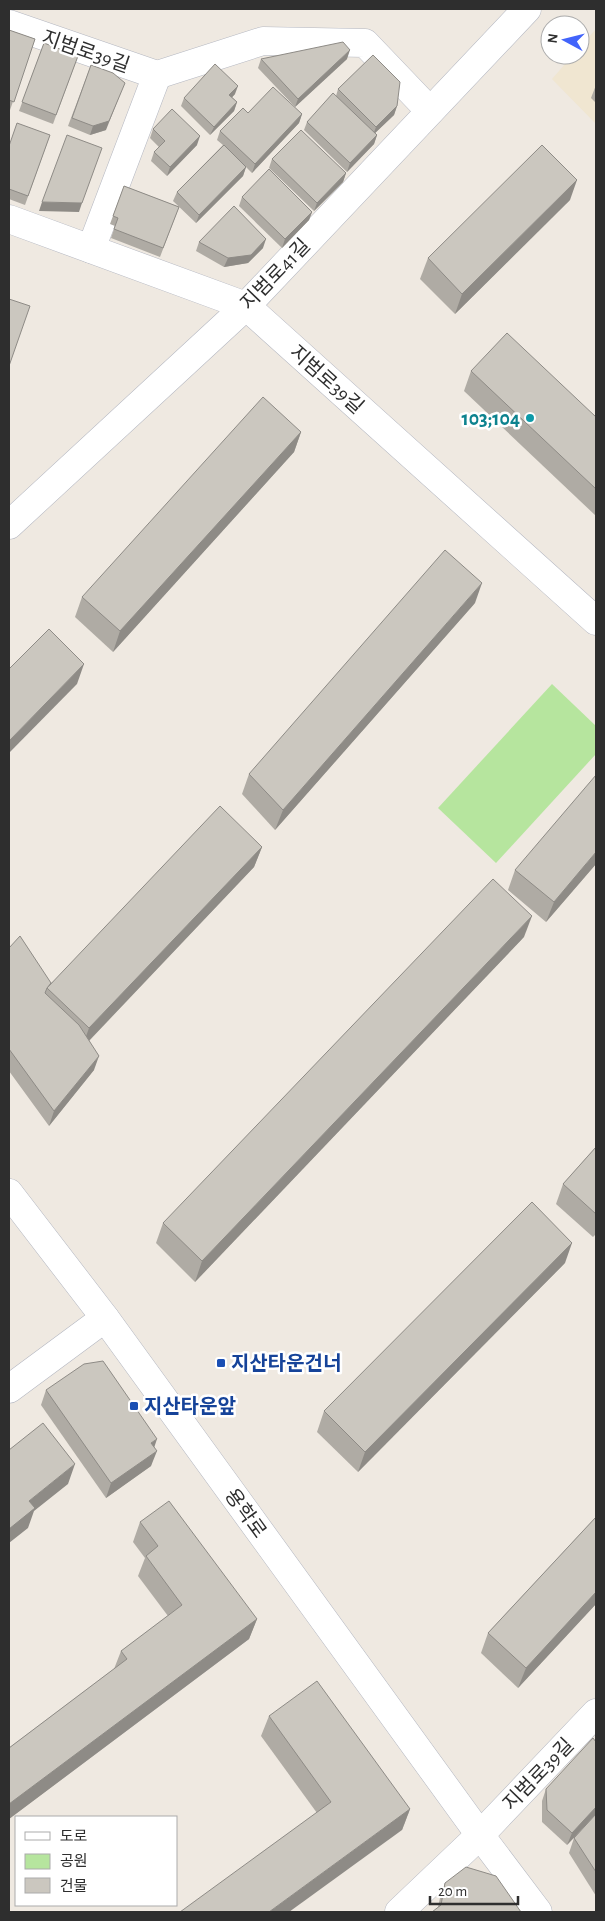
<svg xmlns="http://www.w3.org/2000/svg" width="605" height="1921" font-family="'Alegreya Sans','Noto Sans KR',sans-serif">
  <rect width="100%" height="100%" fill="#efe9e1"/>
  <!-- education -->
  <path fill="#f0e6d1" d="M596 29V124L552 79 573 55H580V47Z"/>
  <!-- green -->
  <path fill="#b6e59e" d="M552 684 596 726V754L496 863 438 808Z"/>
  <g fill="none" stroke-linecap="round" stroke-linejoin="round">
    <defs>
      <g id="street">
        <path d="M9 24 157 75 263 41 365 43 430 111"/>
        <path d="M9 219 246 306 596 621"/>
        <path d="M91 249 157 75"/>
        <path d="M9 525 246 306 527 9"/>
        <path d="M9 1389 105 1318"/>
        <path d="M399 1912 480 1835 596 1713"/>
      </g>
      <path id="secondary" d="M9 1193 105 1318 480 1835 538 1912"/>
    </defs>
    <!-- street casing -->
    <use href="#street" stroke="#b4b7c1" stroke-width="29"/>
    <!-- secondary casing -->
    <use href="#secondary" stroke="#b4b7c1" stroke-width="29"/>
    <!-- street -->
    <use href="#street" stroke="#fff" stroke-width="28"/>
    <!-- secondary -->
    <use href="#secondary" stroke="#fff" stroke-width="28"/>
  </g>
  <!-- wall -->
  <g fill="#afaba4">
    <path d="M9 30 35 39 10 110H9Z"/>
    <path d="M44 43 78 56 53 124 19 111Z"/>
    <path d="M261 59H347L295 107 258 68Z"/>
    <path d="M91 65 106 130 90 135 68 126Z"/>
    <path d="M596 85V103L591 98Z"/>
    <path d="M338 89 397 106 394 115 375 133 377 135 374 144 347 172 304 130 307 122 336 96Z"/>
    <path d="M235 94 232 97 237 102 234 111 210 135 181 106 184 98Z"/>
    <path d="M248 113 302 114 299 123 252 173 246 167 243 176 196 223 173 201 177 192 223 145 217 140 220 131Z"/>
    <path d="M153 129 197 145 167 176 151 161 154 152 159 147 150 138Z"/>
    <path d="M50 135 25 205 9 199V146Z"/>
    <path d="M272 159 346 173 343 182 314 211 269 168Z"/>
    <path d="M124 186 179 207 160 257 111 238 115 226 110 224Z"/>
    <path d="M242 197 312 212 309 220 282 248 239 206Z"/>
    <path d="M570 200 455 314 420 279 428 258Z"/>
    <path d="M199 242 263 248 248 263 224 267 196 251Z"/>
    <path d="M471 371 596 417V516L464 391Z"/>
    <path d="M301 432 294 452 113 652 75 617 82 597Z"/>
    <path d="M475 603 275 830 242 794 249 774Z"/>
    <path d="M262 847 254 867 89 1041 94 1070 49 1126 9 1071V948L51 983Z"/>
    <path d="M596 864 546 922 508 890 515 870Z"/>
    <path d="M524 937 195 1282 156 1243 163 1223Z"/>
    <path d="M596 1147V1234L593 1237 556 1204 563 1184Z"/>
    <path d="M565 1263 358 1472 317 1432 324 1411Z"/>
    <path d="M46 1390 154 1448 151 1466 106 1498 41 1405Z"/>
    <path d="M596 1517V1604L518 1688 481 1653 488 1633Z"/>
    <path d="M140 1522 257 1619 249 1639 9 1819V1748L114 1669 121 1651 168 1616 138 1576 145 1558 133 1542Z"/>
    <path d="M269 1716 410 1809 402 1830 317 1813 261 1736Z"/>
    <path d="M546 1789 596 1814 567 1845 542 1822V1801Z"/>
    <path d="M596 1814V1896L569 1853 574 1838Z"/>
    <path d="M445 1883 521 1912 438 1907 440 1898Z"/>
  </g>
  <!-- shaded-wall -->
  <g fill="#8e8b86">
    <path d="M350 50 347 59 295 107 298 99Z"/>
    <path d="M238 86 235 94 226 104 229 95Z"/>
    <path d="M121 92 106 130 90 135 93 126Z"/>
    <path d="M237 102 234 111 210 135 214 127Z"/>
    <path d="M397 106 394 115 373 135 376 127Z"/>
    <path d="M302 114 299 123 252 173 255 164Z"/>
    <path d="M377 135 374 144 347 172 350 163Z"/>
    <path d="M200 136 197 145 167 176 170 167Z"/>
    <path d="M246 167 243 176 196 223 199 215Z"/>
    <path d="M346 173 343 182 314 211 317 203Z"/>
    <path d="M577 180 570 200 455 314 462 294Z"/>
    <path d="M42 202 82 203 79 212 39 211Z"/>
    <path d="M312 212 309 220 282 248 285 239Z"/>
    <path d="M266 239 263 248 248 263 224 267 228 258Z"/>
    <path d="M301 432 294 452 113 652 120 631Z"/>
    <path d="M482 583 475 603 275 830 283 810Z"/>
    <path d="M84 664 77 684 9 753V741Z"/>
    <path d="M262 847 254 867 82 1048 89 1028Z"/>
    <path d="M596 852V864L546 922 554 902Z"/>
    <path d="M532 916 524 937 195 1282 202 1261Z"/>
    <path d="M99 1056 94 1070 49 1126 54 1111Z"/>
    <path d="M572 1243 565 1263 358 1472 365 1452Z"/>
    <path d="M157 1439 152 1454 151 1443Z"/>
    <path d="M157 1451 151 1466 106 1498 111 1483Z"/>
    <path d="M75 1464 68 1484 34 1511 28 1528 9 1543V1529L29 1501Z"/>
    <path d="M596 1592V1604L518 1688 526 1668Z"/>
    <path d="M257 1619 249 1639 9 1819V1804Z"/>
    <path d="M596 1807V1814L567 1845 572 1833Z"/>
    <path d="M410 1809 402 1830 289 1912H269Z"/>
  </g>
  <!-- building -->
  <g fill="#cbc7bf" stroke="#8e8b86">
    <path d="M9 30 35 39 14 102 9 100Z"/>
    <path d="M343 42 350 50 298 99 261 59Z"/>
    <path d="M44 43 78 56 56 115 22 102Z"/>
    <path d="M373 55 400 82 397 106 376 127 338 89Z"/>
    <path d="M215 64 238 86 229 95 237 102 214 127 184 98Z"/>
    <path d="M91 65 113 73 125 83 109 121 93 126 72 118Z"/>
    <path d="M273 87 302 114 255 164 220 131 243 108 248 113Z"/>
    <path d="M333 93 377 135 350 163 307 122Z"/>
    <path d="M172 109 200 136 170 167 154 152 165 141 153 129Z"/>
    <path d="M17 123 50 135 28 196 9 189V146Z"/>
    <path d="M301 130 346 173 317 203 272 159Z"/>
    <path d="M67 135 102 148 82 203 42 202Z"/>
    <path d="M224 145 246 167 199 215 177 192Z"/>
    <path d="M542 145 577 180 462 294 428 258Z"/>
    <path d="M269 169 312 212 285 239 242 197Z"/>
    <path d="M124 186 179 207 163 248 114 229 118 218 113 216Z"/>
    <path d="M234 206 266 239 251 255 228 258 199 242Z"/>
    <path d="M9 299 30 306 9 366Z"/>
    <path d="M507 333 596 417V489L471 371Z"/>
    <path d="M263 397 301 432 120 631 82 597Z"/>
    <path d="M445 550 482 583 283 810 249 774Z"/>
    <path d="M49 629 84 664 9 741V669Z"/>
    <path d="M596 775V852L554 902 515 870Z"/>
    <path d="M220 806 262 847 89 1028 47 988Z"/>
    <path d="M493 879 532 916 202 1261 163 1223Z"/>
    <path d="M20 936 51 983 47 988 45 993 79 1025 99 1056 54 1111 9 1049V948Z"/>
    <path d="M596 1147V1214L563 1184Z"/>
    <path d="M532 1202 572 1243 365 1452 324 1411Z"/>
    <path d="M103 1361 157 1439 151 1443 157 1451 111 1483 46 1390 84 1364Z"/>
    <path d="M43 1423 75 1464 29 1501 35 1508 9 1529V1450Z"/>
    <path d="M169 1501 257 1619 9 1804V1748L127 1659 121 1651 182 1605 146 1556 158 1546 140 1522Z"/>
    <path d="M596 1517V1592L526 1668 488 1633Z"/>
    <path d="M317 1681 410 1809 269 1912H180L331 1802 269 1716Z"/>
    <path d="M593 1738 596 1742V1807L572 1833 547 1810 546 1789Z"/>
    <path d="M596 1814V1872L574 1838Z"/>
    <path d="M466 1867 496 1876 521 1912H432L441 1905 445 1883Z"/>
  </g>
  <!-- markers -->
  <circle fill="#0f9aa8" stroke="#fff" stroke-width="2" cx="530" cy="418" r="5"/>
  <g fill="#1a4fb4" stroke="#fff" stroke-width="2">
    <rect x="216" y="1358" width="10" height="10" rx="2.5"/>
    <rect x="129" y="1401" width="10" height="10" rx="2.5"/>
  </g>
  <g text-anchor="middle" stroke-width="5" stroke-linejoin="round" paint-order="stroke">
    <!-- street labels -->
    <g font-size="20" fill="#2e2e2e" stroke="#fff">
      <text transform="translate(86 51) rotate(19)" y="7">지범로39길</text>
      <text transform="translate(275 274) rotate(-46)" y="7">지범로41길</text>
      <text transform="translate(327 379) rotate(42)" y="7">지범로39길</text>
      <text transform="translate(246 1513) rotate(54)" y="7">용학로</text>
      <text transform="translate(538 1774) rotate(-46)" y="7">지범로39길</text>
    </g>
    <!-- culture labels -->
    <g font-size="20" font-weight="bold" fill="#0d838f" stroke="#fff" text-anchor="end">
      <text x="520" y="425">103;104</text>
    </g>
    <!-- transit labels -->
    <g font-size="20" font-weight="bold" fill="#164399" stroke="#fff" text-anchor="start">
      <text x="231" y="1370">지산타운건너</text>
      <text x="144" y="1413">지산타운앞</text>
    </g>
  </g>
  <!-- border -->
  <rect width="605" height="1921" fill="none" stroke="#2e2e2e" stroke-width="20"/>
  <!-- legend -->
  <rect x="15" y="1816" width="162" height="90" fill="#ffffff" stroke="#ababab"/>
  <rect x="25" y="1832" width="25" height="8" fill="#ffffff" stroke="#ababab"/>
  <text x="60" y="1841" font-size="15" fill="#2e2e2e">도로</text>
  <rect x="25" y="1854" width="25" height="15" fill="#b6e59e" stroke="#ababab"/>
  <text x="60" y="1866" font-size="15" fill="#2e2e2e">공원</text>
  <rect x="25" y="1878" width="25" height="15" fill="#cbc7bf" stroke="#ababab"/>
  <text x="60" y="1891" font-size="15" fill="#2e2e2e">건물</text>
  <!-- north arrow -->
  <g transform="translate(565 40) rotate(277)"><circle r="24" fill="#ffffff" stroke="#ababab"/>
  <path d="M0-4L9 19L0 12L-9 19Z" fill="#4264fb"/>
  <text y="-8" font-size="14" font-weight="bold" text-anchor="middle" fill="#2e2e2e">N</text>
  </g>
  <!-- scale -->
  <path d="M430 1896v8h88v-8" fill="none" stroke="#2e2e2e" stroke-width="2.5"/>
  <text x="438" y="1896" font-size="15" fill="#2e2e2e" stroke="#ffffff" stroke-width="4" paint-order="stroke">20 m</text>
</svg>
